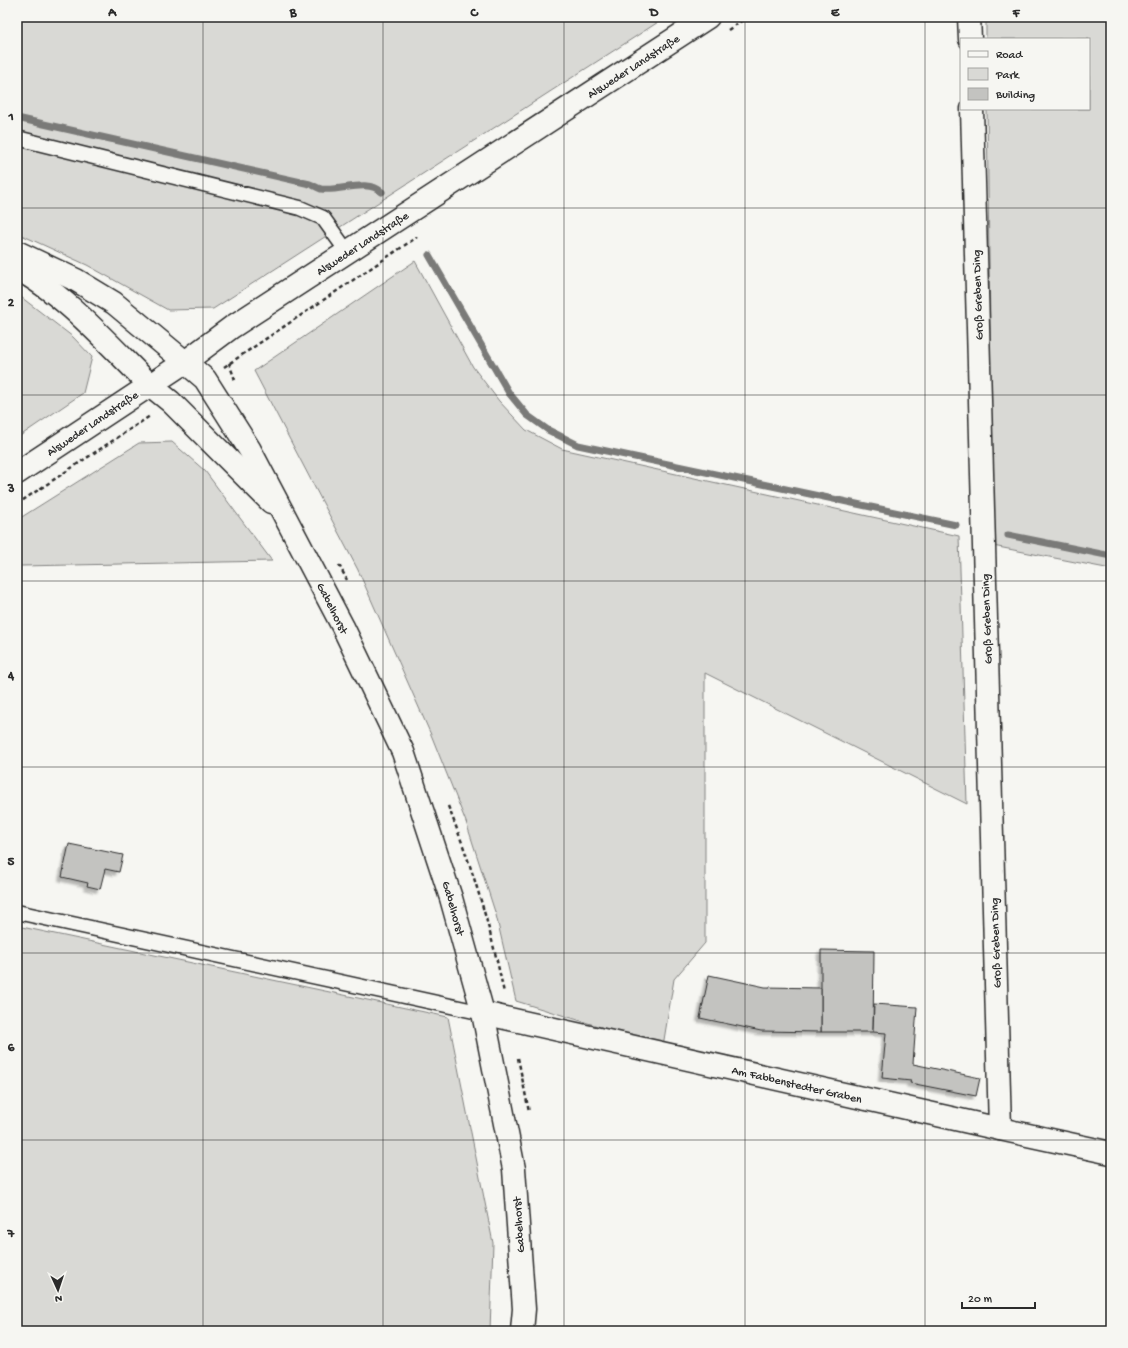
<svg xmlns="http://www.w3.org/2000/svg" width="1128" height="1348" font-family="'Gochi Hand',sans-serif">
  <defs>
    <filter id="shadow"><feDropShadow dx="-3.5" dy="3.5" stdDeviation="1" flood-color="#0004"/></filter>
  </defs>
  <rect width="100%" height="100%" fill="#f6f6f2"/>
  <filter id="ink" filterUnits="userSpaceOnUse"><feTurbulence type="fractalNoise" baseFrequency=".025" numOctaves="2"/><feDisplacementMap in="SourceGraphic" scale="8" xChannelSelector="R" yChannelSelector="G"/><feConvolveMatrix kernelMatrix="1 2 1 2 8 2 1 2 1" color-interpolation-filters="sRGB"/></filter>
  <g filter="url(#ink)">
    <!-- green -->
    <g fill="#d9d9d5" stroke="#828280">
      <path d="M17 17H666L213 309 168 310 87 265 17 233Z"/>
      <path d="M986 17H1111V569L993 546 987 109H1089V39H986Z"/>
      <path d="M415 261 473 367 499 401 526 430 562 449 959 536 967 804 705 673V943L674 979 663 1046 516 1001 496 915 466 822 432 737 358 570 254 371Z"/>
      <path d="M17 294 73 337 92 357 83 393 17 438Z"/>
      <path d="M172 442 205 471 272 561 21 566 17 568V520L139 443Z"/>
      <path d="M17 926 448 1017 493 1243 490 1331H17Z"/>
    </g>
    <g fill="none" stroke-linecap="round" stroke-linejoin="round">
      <!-- stream -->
      <g stroke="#7a7a78" stroke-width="7">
        <path d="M17 118 310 184C313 185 317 188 321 189 341 192 366 178 382 192"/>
        <path d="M429 255 509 393 527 415 548 430 578 445 956 525"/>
        <path d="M1008 535 1111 556"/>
      </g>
    </g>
    <!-- building -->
    <g fill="#c3c3c0" stroke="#2b2b2b" filter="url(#shadow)">
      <path d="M69 844 123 855 119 872 105 869 100 889 87 886 88 883 62 877Z"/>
      <path d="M821 950 874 951 873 1032H821Z"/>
      <path d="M709 975 765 987 821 988V1032L761 1031 700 1018Z"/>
      <path d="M874 1004 917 1007 913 1064 980 1078 976 1096 910 1083 911 1081 882 1078 886 1033 873 1032Z"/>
    </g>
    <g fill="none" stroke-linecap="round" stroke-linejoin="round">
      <defs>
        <g id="service">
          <path d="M17 138 300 208 323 218 348 253"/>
          <path d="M17 912 483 1013"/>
        </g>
        <g id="minor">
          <path d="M969 17 970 39"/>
          <path d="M972 109 1000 1129"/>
          <path d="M185 362 205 379 250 450 343 627 403 752 451 898 483 1013 514 1169 524 1309 522 1331"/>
          <path d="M150 385 171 402 271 502"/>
          <path d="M483 1013 1000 1129 1111 1153"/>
        </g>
        <path id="tertiary" d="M185 362 232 327 708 17"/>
        <path id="secondary" d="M17 473 185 362"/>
        <g id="primary">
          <path d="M17 252 76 280 114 303 185 362"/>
          <path d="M17 269C64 293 112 348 150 385"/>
        </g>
      </defs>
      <!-- service casing -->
      <use href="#service" stroke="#2b2b2b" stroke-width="17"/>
      <!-- minor casing -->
      <use href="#minor" stroke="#2b2b2b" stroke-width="25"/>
      <!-- tertiary casing -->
      <use href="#tertiary" stroke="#2b2b2b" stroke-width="25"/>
      <!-- secondary casing -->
      <use href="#secondary" stroke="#2b2b2b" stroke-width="25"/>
      <!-- primary casing -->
      <use href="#primary" stroke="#2b2b2b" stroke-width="25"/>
      <!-- path -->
      <g stroke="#2b2b2b" stroke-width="2.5" stroke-dasharray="4 3" stroke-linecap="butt">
        <path d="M728 30 747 17"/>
        <path d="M229 363 235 380"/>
        <path d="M224 367 417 237"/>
        <path d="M17 504 150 416"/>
        <path d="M339 565 347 580"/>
        <path d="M448 806C472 866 491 929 504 993"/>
        <path d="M518 1058 529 1112"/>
      </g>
      <!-- service -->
      <use href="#service" stroke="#f6f6f2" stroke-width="14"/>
      <!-- minor -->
      <use href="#minor" stroke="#f6f6f2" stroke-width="22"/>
      <!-- tertiary -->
      <use href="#tertiary" stroke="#f6f6f2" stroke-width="22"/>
      <!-- secondary -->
      <use href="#secondary" stroke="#f6f6f2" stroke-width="22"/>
      <!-- primary -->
      <use href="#primary" stroke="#f6f6f2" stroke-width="22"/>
    </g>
  </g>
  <!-- grid -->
  <path fill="none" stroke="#2b2b2b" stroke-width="1" stroke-opacity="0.55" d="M203 17V1331M383 17V1331M564 17V1331M745 17V1331M925 17V1331M17 208H1111M17 395H1111M17 581H1111M17 767H1111M17 953H1111M17 1140H1111"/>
  <g text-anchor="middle" stroke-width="4" stroke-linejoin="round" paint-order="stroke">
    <!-- street labels -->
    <g font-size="12" fill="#2b2b2b" stroke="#f6f6f2">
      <text transform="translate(633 66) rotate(-33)" y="4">Alsweder Landstraße</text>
      <text transform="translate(362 243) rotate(-33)" y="4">Alsweder Landstraße</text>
      <text transform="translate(977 295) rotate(-92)" y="4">Groß Greben Ding</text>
      <text transform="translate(92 423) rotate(-34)" y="4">Alsweder Landstraße</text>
      <text transform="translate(333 608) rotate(63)" y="4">Gabelhorst</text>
      <text transform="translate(986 619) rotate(-92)" y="4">Groß Greben Ding</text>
      <text transform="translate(454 908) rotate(74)" y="4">Gabelhorst</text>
      <text transform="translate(995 943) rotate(-92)" y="4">Groß Greben Ding</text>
      <text transform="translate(797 1084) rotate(13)" y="4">Am Fabbenstedter Graben</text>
      <text transform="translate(518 1225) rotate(-94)" y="4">Gabelhorst</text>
    </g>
  </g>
  <!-- margin -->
  <rect width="1128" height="1348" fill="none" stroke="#f6f6f2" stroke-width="44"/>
  <!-- legend -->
  <rect x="960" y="38" width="130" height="72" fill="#f6f6f2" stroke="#a5a5a2"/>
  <rect x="968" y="51" width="20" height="6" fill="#f6f6f2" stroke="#a5a5a2"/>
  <text x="996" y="58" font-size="12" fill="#2b2b2b">Road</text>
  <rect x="968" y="68" width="20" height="12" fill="#d9d9d5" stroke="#a5a5a2"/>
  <text x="996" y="78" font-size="12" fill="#2b2b2b">Park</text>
  <rect x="968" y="88" width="20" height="12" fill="#c3c3c0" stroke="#a5a5a2"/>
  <text x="996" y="98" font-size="12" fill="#2b2b2b">Building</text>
  <!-- north arrow -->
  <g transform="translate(58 1290) rotate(177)" stroke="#f6f6f2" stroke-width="3" paint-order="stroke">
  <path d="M0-3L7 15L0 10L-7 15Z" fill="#2b2b2b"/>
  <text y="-6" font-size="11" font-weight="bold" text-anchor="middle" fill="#2b2b2b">N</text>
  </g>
  <!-- scale -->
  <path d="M962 1302v6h73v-6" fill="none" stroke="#2b2b2b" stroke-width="2"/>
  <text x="968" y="1302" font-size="12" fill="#2b2b2b" stroke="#f6f6f2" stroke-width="3" paint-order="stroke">20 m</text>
  <rect x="22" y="22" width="1084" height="1304" fill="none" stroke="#2b2b2b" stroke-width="1.5"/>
  <g font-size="13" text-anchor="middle" font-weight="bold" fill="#2b2b2b">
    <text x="112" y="16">A</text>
    <text x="293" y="16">B</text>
    <text x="474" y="16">C</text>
    <text x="654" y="16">D</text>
    <text x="835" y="16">E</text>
    <text x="1016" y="16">F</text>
    <text x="11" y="120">1</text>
    <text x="11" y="306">2</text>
    <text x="11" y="492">3</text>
    <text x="11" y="679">4</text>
    <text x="11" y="865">5</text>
    <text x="11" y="1051">6</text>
    <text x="11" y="1237">7</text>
  </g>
</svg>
